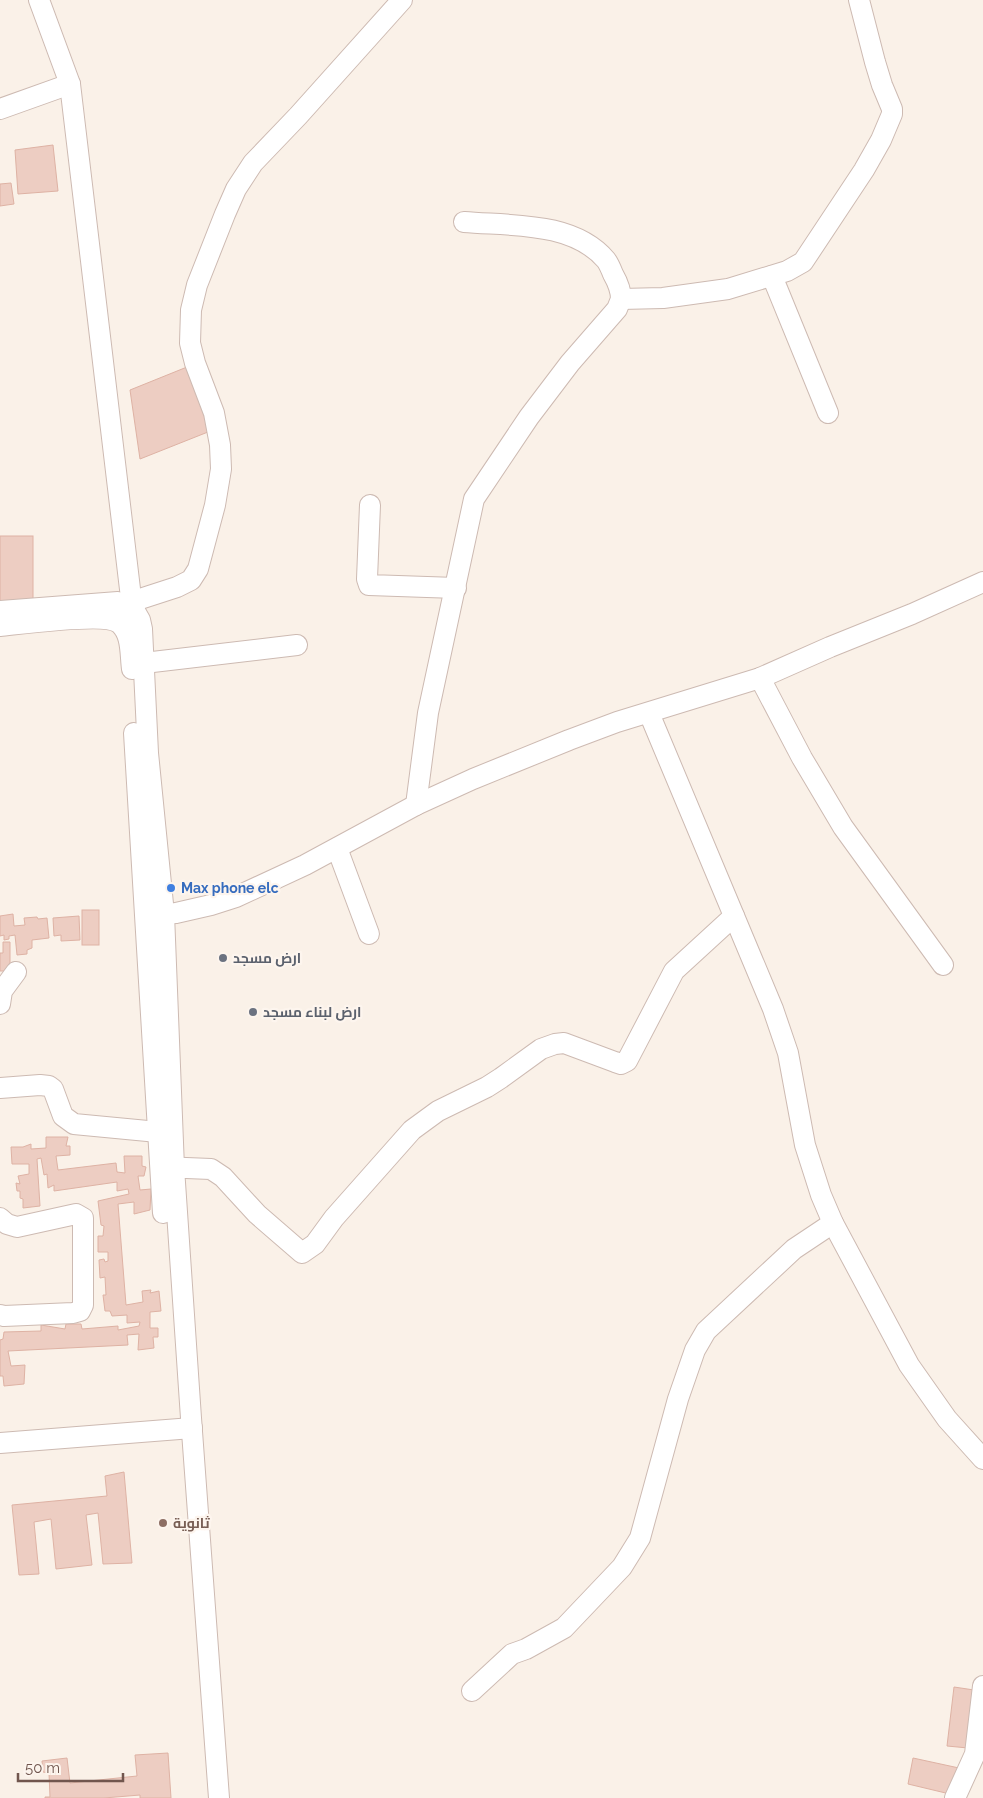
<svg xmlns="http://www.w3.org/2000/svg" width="983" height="1798" font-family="Raleway,Cairo,sans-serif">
  <rect width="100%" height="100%" fill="#faf1e8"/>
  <!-- building -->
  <g fill="#edcdc2" stroke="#deb2a4">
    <path d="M53 145 58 191 18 194 15 150Z"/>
    <path d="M11 183 14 204 0 206V184Z"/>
    <path d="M187 367 213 430 140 459 130 390Z"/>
    <rect x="0" y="536" width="33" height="66"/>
    <rect x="82" y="910" width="17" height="35"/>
    <path d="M13 914 14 926 25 925 24 918 37 917 38 919 47 918 49 938 32 940V948L27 950V954L17 955 15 935 9 936V939L4 940V935L0 936V916Z"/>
    <path d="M79 916 80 940 61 941V935L54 936 53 918Z"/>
    <path d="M3 942H10V971H0V953H3Z"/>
    <path d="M46 1137H68L66 1146H70V1155L56 1156 58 1170 116 1163 117 1172 125 1173 124 1156H142V1166L146 1167 144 1176H138L140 1190 151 1189 150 1210 134 1214V1202L118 1204 126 1305 143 1302 142 1291 151 1290 150 1293 159 1291 161 1311 150 1312V1328H158V1337H153L154 1348 138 1350 139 1334 127 1335 128 1345 8 1351 11 1366 25 1365 24 1384 4 1386 3 1376H0V1340L3 1339 4 1332 41 1331V1325L65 1329 66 1324H81L82 1329 118 1326V1330L139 1326 140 1322 127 1323V1315L112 1316 110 1311H105L103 1295H106L105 1277 100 1278 99 1260 104 1259 105 1262 108 1261V1252H98V1236H103L104 1226 101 1225 98 1201 129 1194 128 1189 117 1191V1182L54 1191V1185L48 1188 47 1174 44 1175 41 1158 37 1159 40 1206 23 1208V1199L20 1198V1191H17L16 1183 20 1184 18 1176 29 1174V1164H12L11 1147H23L31 1144V1149L46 1148Z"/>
    <path d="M124 1472 132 1563 103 1564 98 1513 86 1515 92 1565 56 1569 51 1519 34 1522 39 1574 19 1575 12 1505 107 1496 105 1476Z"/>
    <path d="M954 1687 974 1690 968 1748 947 1746Z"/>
    <path d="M168 1753 171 1798H140V1795L104 1798H45V1797H50L49 1773 43 1772 42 1761 67 1758 70 1783 137 1776 135 1755Z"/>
    <path d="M913 1758 959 1768 954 1795 908 1784Z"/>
  </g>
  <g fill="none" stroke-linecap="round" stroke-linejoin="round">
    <defs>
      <g id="minor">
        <path d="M39 0 70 84 132 606"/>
        <path d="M0 109 70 84"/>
        <path d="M772 276 828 413"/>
        <path d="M621 299 663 298 728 289 787 271 803 262 864 170 881 140 892 114V109L882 85 875 62 859 0"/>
        <path d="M370 505 367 579 369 585 456 588"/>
        <path d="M0 611 118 602 132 606 140 620 142 629 148 753 164 914 174 1168 191 1418 219 1798"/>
        <path d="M123 615 140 599 177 587 191 580 198 569 215 505 221 469 220 445 214 413 195 363 190 343 191 310 197 285 225 214 236 189 253 163 298 116 402 0"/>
        <path d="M0 626C21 624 107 612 120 624 132 635 130 654 132 669"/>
        <path d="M144 663 297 645"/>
        <path d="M760 678 802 758 843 827 943 965"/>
        <path d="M649 713 773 1009 788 1053 805 1145 821 1195 833 1223 909 1365 947 1419 983 1459"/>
        <path d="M134 733 163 1213"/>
        <path d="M416 805 428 713 474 499 529 417 570 363 617 309 621 299C621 290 617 281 613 274 611 269 609 264 606 260 573 221 510 226 464 222"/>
        <path d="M337 848 369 934"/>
        <path d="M150 915 176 913 211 905 236 897 305 865 416 805 473 779 569 740 617 722 760 678 830 647 912 614 983 582"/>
        <path d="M0 1004 2 991 16 972"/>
        <path d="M0 1088 40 1085 49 1086 53 1089 63 1116 74 1124 158 1132"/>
        <path d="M161 1167 211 1169 223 1177 257 1214 302 1253 315 1244 334 1218 412 1130 438 1111 487 1087 501 1078 541 1049 555 1044 564 1043 615 1062 621 1064 627 1061 674 971 734 916"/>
        <path d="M0 1218 7 1224 17 1227 76 1214 83 1218V1305L80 1311 73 1313 4 1316 0 1315"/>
        <path d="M0 1443 192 1428"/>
        <path d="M472 1691 512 1654 526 1649 564 1628 622 1567 640 1538 678 1399 695 1350 706 1331 794 1249 833 1223"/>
        <path d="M955 1798 975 1754 983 1686"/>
      </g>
    </defs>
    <!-- minor casing -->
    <use href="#minor" stroke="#cdbab2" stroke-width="22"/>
    <!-- minor -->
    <use href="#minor" stroke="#fff" stroke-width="20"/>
  </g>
  <!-- markers -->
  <circle fill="#3f7fe0" stroke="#fdf5ee" stroke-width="2" cx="171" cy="888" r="5"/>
  <g fill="#6b7280" stroke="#fdf5ee" stroke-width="2">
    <circle cx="223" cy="958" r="5"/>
    <circle cx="253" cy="1012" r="5"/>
  </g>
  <circle fill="#8d6e63" stroke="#fdf5ee" stroke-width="2" cx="163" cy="1523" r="5"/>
  <g text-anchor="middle" stroke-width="4.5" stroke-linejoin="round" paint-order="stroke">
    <!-- shop labels -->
    <g font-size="14" font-weight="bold" fill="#366cbe" stroke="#fdf5ee" text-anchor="start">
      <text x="181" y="893">Max phone elc</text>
    </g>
    <!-- worship labels -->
    <g font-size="14" font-weight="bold" fill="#5b616d" stroke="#fdf5ee" text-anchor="start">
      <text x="233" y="963">ارض مسجد</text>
      <text x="263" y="1017">ارض لبناء مسجد</text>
    </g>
    <!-- education labels -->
    <g font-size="14" font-weight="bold" fill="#785e54" stroke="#fdf5ee" text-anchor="start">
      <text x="173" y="1528">ثانوية</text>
    </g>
  </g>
  <!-- scale -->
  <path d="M18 1773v8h105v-8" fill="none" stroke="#71564e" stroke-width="2.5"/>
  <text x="25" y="1773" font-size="15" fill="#71564e" stroke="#fdf5ee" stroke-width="4" paint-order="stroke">50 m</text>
</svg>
